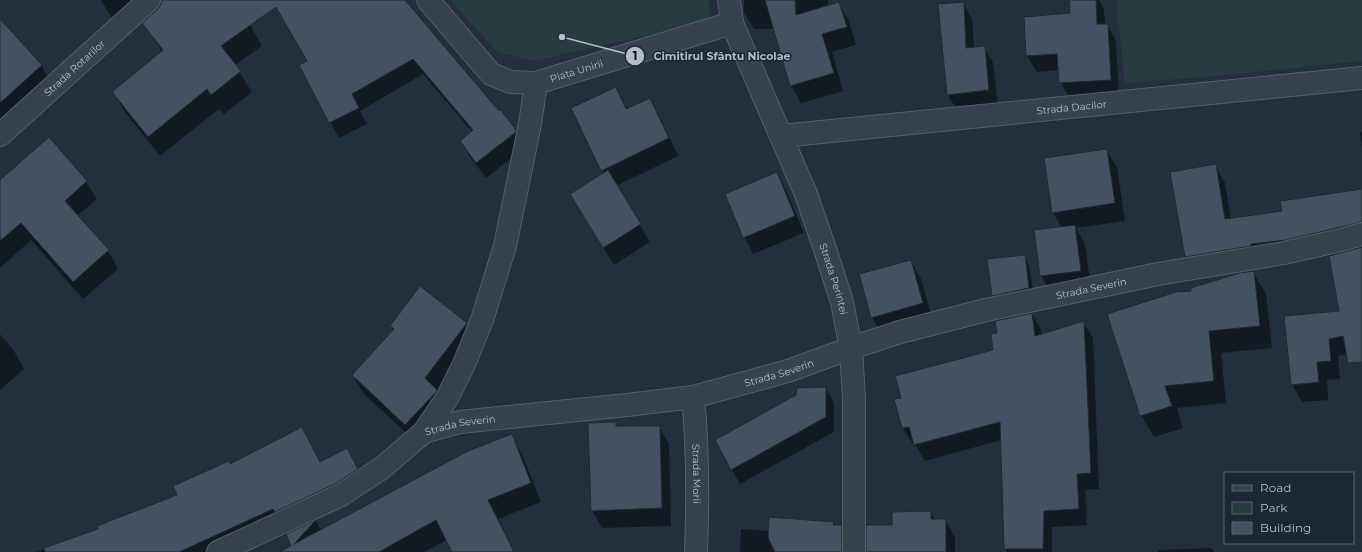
<svg xmlns="http://www.w3.org/2000/svg" width="1362" height="552" font-family="Montserrat,sans-serif">
  <rect width="100%" height="100%" fill="#242f3e"/>
  <!-- green -->
  <g fill="#263c3f">
    <path d="M451 0H708L711 21 534 61 497 52Z"/>
    <path d="M1116 0H1362V61L1206 77 1125 83Z"/>
  </g>
  <!-- shadow -->
  <g fill="#0007">
    <path d="M101 0H232L250 25 262 46 235 65 252 92 224 114 219 109 160 156 125 112 113 92 162 52 144 23 160 7 152 11 123 38Z"/>
    <path d="M277 0H399L515 131 524 148 486 178 470 157 461 141 472 132 423 74 360 111 367 124 339 138 300 66 308 61Z"/>
    <path d="M744 0H828V7L839 4 849 21 856 45 832 52 843 91 801 103 791 85 774 29H754L744 12Z"/>
    <path d="M1070 0H1099L1104 9 1105 25H1107L1116 41 1119 96 1069 98 1060 82 1059 70 1037 72 1027 56 1071 14Z"/>
    <path d="M963 3 972 19 974 48 984 47 993 63 998 106 957 110 948 95Z"/>
    <path d="M0 21 41 65 51 83 0 130Z"/>
    <path d="M615 88 627 109 650 99 660 117 678 156 616 186 650 242 614 265 581 212 604 174 602 170Z"/>
    <path d="M1362 132V147L1360 133Z"/>
    <path d="M49 138 86 182 97 199 77 216 108 251 118 269 83 299 31 240 0 268V206Z"/>
    <path d="M1106 150 1117 167 1125 221 1076 228 1085 244 1091 288 1051 293 1041 275 1062 228 1053 213Z"/>
    <path d="M1215 165 1225 183 1231 219 1339 213 1343 247 1197 274 1186 256Z"/>
    <path d="M777 173 786 190 804 233 753 254 744 237Z"/>
    <path d="M1024 256 1029 265 1034 297 998 305 993 296Z"/>
    <path d="M911 261 921 279 933 321 882 335 872 317Z"/>
    <path d="M1362 269V352L1338 356 1340 379 1327 380 1328 400 1302 402 1292 384 1340 312Z"/>
    <path d="M1253 272 1266 294 1272 348 1221 353 1226 403 1177 408 1183 428 1154 437 1141 415 1192 292Z"/>
    <path d="M1032 314 1041 330 1042 335 1083 322 1093 338 1099 489 1085 490 1087 525 1052 527V552H1007L1005 548 1001 440 925 461 915 444H913L903 428 895 400 902 398 994 351 998 334Z"/>
    <path d="M467 324 477 341 416 442 363 393 353 375 394 331 391 326Z"/>
    <path d="M0 334 14 351 24 369 0 390Z"/>
    <path d="M826 388 834 403V432L740 484 716 441Z"/>
    <path d="M616 423 618 427H659L669 444 671 526 602 528 592 510Z"/>
    <path d="M302 428 320 463 347 449 367 486 227 552H36L99 530 178 495 230 466Z"/>
    <path d="M511 435 522 454 541 502 498 519 502 528V552H453L447 540 424 552H295L287 535 316 521 321 531Z"/>
    <path d="M930 512 935 520H945L955 537V552H868L893 526Z"/>
    <path d="M833 522 835 526H841L851 543V552H740L741 529 769 531Z"/>
    <path d="M1211 548 1214 552H1158V550Z"/>
  </g>
  <!-- building -->
  <g fill="#455162" stroke="#1f2835">
    <path d="M161 0H405L499 111 500 109 516 130V132L476 163 460 141 473 130 413 59 352 94 359 108 329 123 299 65 307 61 276 7 221 46 241 71 211 95 207 89 148 137 112 92 163 50 142 23 158 9 161 4Z"/>
    <path d="M765 0H795L796 15 839 2 847 27 822 34 834 73 790 86Z"/>
    <path d="M1069 0H1096L1097 24H1108L1111 80 1059 83 1057 54 1026 56 1024 17 1070 13Z"/>
    <path d="M964 2 966 48 985 46 989 90 947 95 938 4Z"/>
    <path d="M0 19 42 65 0 103Z"/>
    <path d="M616 87 626 109 650 98 669 138 601 171 571 108Z"/>
    <path d="M49 137 87 181 65 201 109 250 73 282 21 223 0 241V180Z"/>
    <path d="M1107 149 1115 203 1052 213 1044 158Z"/>
    <path d="M1216 164 1225 219 1282 211 1280 201 1362 189V222L1286 240 1251 244V246L1185 257 1170 172Z"/>
    <path d="M608 170 641 224 603 248 570 194Z"/>
    <path d="M777 172 795 216 743 238 725 194Z"/>
    <path d="M1075 225 1081 271 1040 276 1034 230Z"/>
    <path d="M1362 247V362L1348 363 1343 336 1329 339 1331 361 1317 362 1319 382 1291 385 1284 316 1339 311 1329 256Z"/>
    <path d="M1025 255 1029 288 992 296 987 259Z"/>
    <path d="M911 260 923 303 871 318 859 274Z"/>
    <path d="M1254 271 1260 326 1209 331 1214 381 1165 386 1172 406 1140 416 1107 314 1176 292 1191 291V288L1240 273Z"/>
    <path d="M420 286 467 323 425 378 437 390 436 392 405 425 352 375 394 329 390 326Z"/>
    <path d="M1032 313 1035 336 1084 321 1091 473 1077 474 1079 509 1044 511 1043 549H1004L1000 422 914 445 909 427 902 428 894 399 901 398 895 376 993 350 991 334 997 333 995 321Z"/>
    <path d="M826 387V417L731 470 715 440 796 395 797 388Z"/>
    <path d="M616 422V426H660L662 508 591 511 588 423Z"/>
    <path d="M302 427 320 462 347 448 358 469 335 484 275 512 273 509 179 552H45L44 548 98 529 97 526 177 495 173 486 229 461 230 464Z"/>
    <path d="M512 434 531 483 488 500 514 552H452L436 520 379 552H279L291 546 286 534 316 520 294 544 468 451Z"/>
    <path d="M931 511V519H946V552H866V525H892V512Z"/>
    <path d="M769 517 834 522 833 525H842V552H775L768 538Z"/>
  </g>
  <g fill="none" stroke-linecap="round" stroke-linejoin="round">
    <defs>
      <g id="minor">
        <path id="s1" d="M428 0 491 74 511 82 536 83 732 23"/>
        <path id="s2" d="M729 0 732 23 806 194 826 252 842 302 851 348 854 399V552"/>
        <path id="s3" d="M0 135 149 0"/>
        <path id="s4" d="M781 136 1362 78"/>
        <path id="s5" d="M693 397C698 448 698 500 696 552"/>
        <path d="M424 432 447 398 464 364 482 320 505 246 530 124 536 83"/>
        <path id="s6" d="M218 552 341 495 382 468 424 432 460 422 627 405 693 397 788 371 851 348 900 332 986 310 1158 274 1284 253 1341 240 1362 234"/>
      </g>
    </defs>
    <!-- minor casing -->
    <use href="#minor" stroke="#565f6c" stroke-width="24"/>
    <!-- minor -->
    <use href="#minor" stroke="#38414e" stroke-width="22"/>
  </g>
  <g text-anchor="middle" stroke-width="3" stroke-linejoin="round" paint-order="stroke">
    <!-- street labels -->
    <g font-size="10" fill="#b4bcc9" stroke="#1d2633">
      <text dy="4" stroke="none"><textPath href="#s3" startOffset="100">Strada Rotarilor</textPath></text>
      <text dy="4" stroke="none"><textPath href="#s1" startOffset="186">Piața Unirii</textPath></text>
      <text dy="4" stroke="none"><textPath href="#s4" startOffset="292">Strada Dacilor</textPath></text>
      <text dy="4" stroke="none"><textPath href="#s2" startOffset="299">Strada Perintei</textPath></text>
      <text dy="4" stroke="none"><textPath href="#s6" startOffset="925">Strada Severin</textPath></text>
      <text dy="4" stroke="none"><textPath href="#s6" startOffset="601">Strada Severin</textPath></text>
      <text dy="4" stroke="none"><textPath href="#s6" startOffset="277">Strada Severin</textPath></text>
      <text dy="4" stroke="none"><textPath href="#s5" startOffset="77">Strada Morii</textPath></text>
    </g>
  </g>
  <!-- callouts -->
  <path fill="none" stroke="#b4bcc9" stroke-width="1.5" d="M562 37L635 56"/>
  <g fill="#b4bcc9" stroke="#1d2633" stroke-width="1.5">
    <circle cx="562" cy="37" r="4"/>
    <circle cx="635" cy="56" r="10"/>
  </g>
  <g font-size="12" text-anchor="middle" font-weight="bold" fill="#111">
    <text x="635" y="60">1</text>
  </g>
  <g font-size="11" text-anchor="middle" font-weight="bold" fill="#b4bcc9" stroke="#1d2633" stroke-width="3" stroke-linejoin="round" paint-order="stroke">
    <text x="722" y="60">Cimitirul Sfântu Nicolae</text>
  </g>
  <!-- legend -->
  <rect x="1224" y="472" width="130" height="72" fill="#1d2633" stroke="#59626f"/>
  <rect x="1232" y="485" width="20" height="6" fill="#38414e" stroke="#59626f"/>
  <text x="1260" y="492" font-size="12" fill="#b4bcc9">Road</text>
  <rect x="1232" y="502" width="20" height="12" fill="#263c3f" stroke="#59626f"/>
  <text x="1260" y="512" font-size="12" fill="#b4bcc9">Park</text>
  <rect x="1232" y="522" width="20" height="12" fill="#455162" stroke="#59626f"/>
  <text x="1260" y="532" font-size="12" fill="#b4bcc9">Building</text>
</svg>
